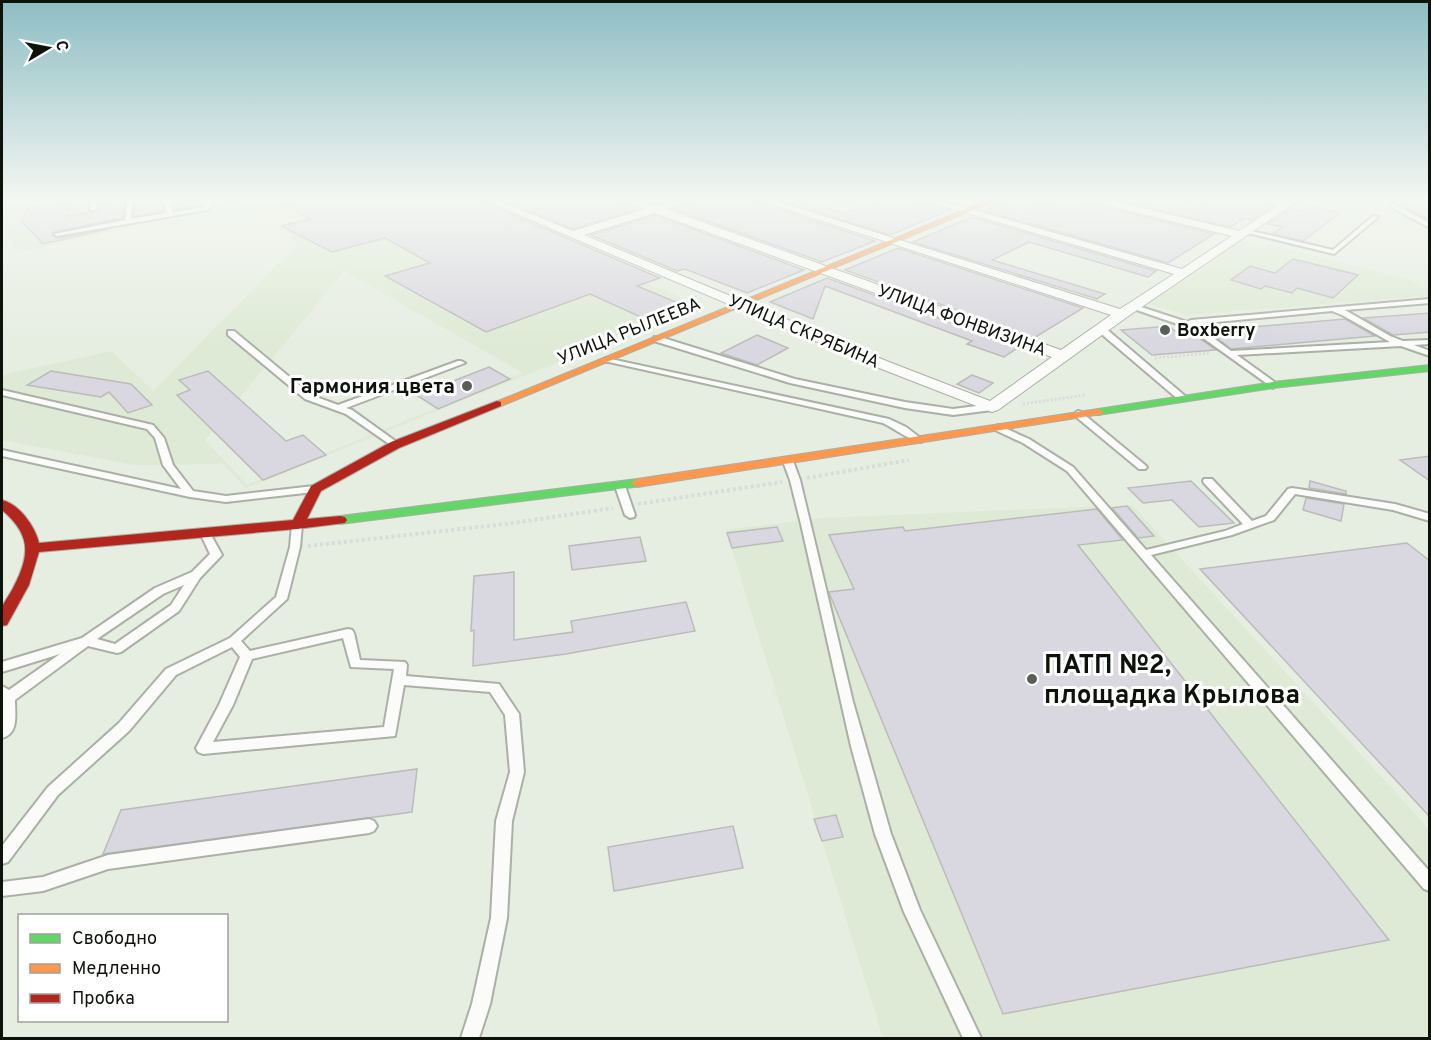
<svg xmlns="http://www.w3.org/2000/svg" width="1431" height="1040" font-family="Overpass,sans-serif">
  <rect width="100%" height="100%" fill="#e6ede1"/>
  <!-- built -->
  <g fill="#deead5" fill-rule="evenodd">
    <path d="M91 198H443L699 305 246 488 223 464 135 465 2 440V375L112 351 153 391 299 243 232 205 16 253 2 224V208L31 205 30 208 70 203 71 200ZM344 271 523 373 247 485 205 440Z"/>
    <path d="M1241 238 1407 279 1429 290V296L1187 315 1148 304 1215 260Z"/>
    <path d="M1132 505 1429 829V1038H883L726 530 822 518Z"/>
  </g>
  <!-- building -->
  <g fill="#d9d7df" stroke="#bbbcba" stroke-width="1.5">
    <path d="M135 198H162L163 211 134 216Z"/>
    <path d="M172 198H201L202 205 174 209Z"/>
    <path d="M274 198H477L478 200 660 278 637 286 678 303 643 318 590 294 486 332 385 276 430 263 385 238 332 252 281 226 310 219Z"/>
    <path d="M497 198H617L619 202 638 209 573 229Z"/>
    <path d="M699 198H750L751 200 875 241 822 262 673 209 697 202Z"/>
    <path d="M772 198H790L844 213 886 198H900L950 210 890 235Z"/>
    <path d="M1013 198 1048 205 1049 198H1082L1084 202 1214 234 1168 263 985 211Z"/>
    <path d="M1108 198H1134L1187 210 1211 198H1246L1276 204 1252 220 1245 218 1230 227Z"/>
    <path d="M1411 198H1430V220L1402 205Z"/>
    <path d="M125 199 123 218 54 232 52 234 57 238 109 229 43 244 22 222 28 208 71 203 66 216 101 211 102 202Z"/>
    <path d="M1311 206 1340 213 1303 241 1273 234 1282 227 1268 224 1292 208 1305 211Z"/>
    <path d="M655 215 804 270 747 293 685 269 677 271 591 235Z"/>
    <path d="M972 217 1156 271 1148 277 1029 242 992 260 1105 294 1097 299 913 242Z"/>
    <path d="M898 248 1083 308 1034 338 845 270Z"/>
    <path d="M1293 259 1358 275 1333 298 1297 288 1292 293 1265 286 1261 289 1231 280 1250 266 1275 273Z"/>
    <path d="M827 278 1019 347 1004 357 967 344 972 341 825 286 813 319 770 302Z"/>
    <path d="M1430 313V332L1393 335 1363 318Z"/>
    <path d="M1345 319 1375 336 1231 349 1204 328 1212 327 1216 330Z"/>
    <path d="M1169 326 1175 331 1188 330 1216 350 1152 355 1121 330Z"/>
    <path d="M757 335 788 348 757 365 721 353Z"/>
    <path d="M489 367 510 379 438 409 410 391 431 383 438 387Z"/>
    <path d="M51 371 131 384 152 405 128 413 109 392 101 397 27 385Z"/>
    <path d="M208 371 286 441 303 435 326 455 263 480 177 395 190 390 179 380Z"/>
    <path d="M972 375 993 383 979 393 957 384Z"/>
    <path d="M1430 456V481L1400 460Z"/>
    <path d="M1191 481 1234 523 1199 527 1172 500 1143 503 1128 488Z"/>
    <path d="M1310 481 1346 491V494L1309 488Z"/>
    <path d="M1306 498 1344 504 1341 521 1303 510Z"/>
    <path d="M1127 506 1154 536 1138 538 1112 508Z"/>
    <path d="M1097 509 1123 540 1078 545 1389 940 1003 1014 830 595 829 592 854 589 829 535 903 527 905 531Z"/>
    <path d="M777 527 783 541 732 548 727 533Z"/>
    <path d="M640 537 646 561 572 570 569 546Z"/>
    <path d="M1407 543 1430 561V817L1200 569Z"/>
    <path d="M514 572V640L573 632 571 621 686 602 695 631 566 654 473 666 474 630 471 631 474 576Z"/>
    <path d="M417 769 412 812 103 854 121 810Z"/>
    <path d="M836 815 843 837 822 841 814 819Z"/>
    <path d="M733 826 743 868 614 891 608 847Z"/>
  </g>
  <g fill="none" stroke-linecap="round" stroke-linejoin="round">
    <defs>
      <g id="lane">
        <path d="M91 198H97L96 209 93 211 90 209Z"/>
        <path d="M127 198H133L131 219 166 213 164 198H170L172 212 205 207 204 198H210L212 206 207 210 57 236 54 234 125 220Z"/>
        <path d="M1403 198H1409L1397 206 1430 223V228L1391 207V205Z"/>
        <path d="M1373 216 1378 217 1334 254 1244 232 1247 230 1333 250Z"/>
        <path d="M1430 299V303L1345 310 1390 336 1403 341 1430 340V344L1414 345 1430 351V356L1401 346 1237 355 1276 383 1277 385 1273 388 1189 328 1128 307 1135 305 1187 322 1191 320ZM1332 311 1342 315 1390 342 1231 351 1195 324Z"/>
        <path d="M1098 327H1104L1185 396V400H1179L1098 331Z"/>
        <path d="M228 331H234L311 395 338 405 458 361H461L465 363 346 408 352 410 398 443 400 445 398 447 395 448 346 414 305 399 228 335Z"/>
        <path d="M654 337H660L795 379 905 402 953 409 992 404 996 407 992 410 953 415 905 408 790 383 654 341Z"/>
        <path d="M606 358 889 419 906 427 923 440 921 442C913 442 893 428 883 423L609 362H606Z"/>
        <path d="M2 390 153 425 164 438 173 465 193 491 226 496 314 486 319 489 314 492 226 502 190 497 2 456V450L181 489 163 465 155 438 147 429 2 395Z"/>
        <path d="M1078 411 1081 412 1145 465 1147 467 1145 469H1139L1075 416 1074 414Z"/>
        <path d="M998 425 1029 439 1073 467 1146 550 1225 531 1243 524 1204 483 1203 481 1204 479H1212L1252 521 1266 516 1288 489 1292 488 1395 504 1430 514V521L1393 510 1295 494 1274 520 1232 535 1151 555 1430 872V891L1424 889 1067 471 1023 443 995 430 993 428Z"/>
        <path d="M788 458 793 461 800 480 853 702 891 834 920 910 981 1038H963L904 912 875 834 851 746 801 524 790 480 783 461Z"/>
        <path d="M620 483 625 486 635 515 634 517 630 518 625 515 615 486Z"/>
        <path d="M297 522 302 525 300 547 287 599 241 641 250 651 348 629 352 630 354 633 360 660 405 662 407 665 406 676 499 684 519 714 524 772 512 821 507 918 490 1004 479 1038H461L472 1004 491 918 496 821 510 772 505 715 490 692 404 685 395 736 203 754 198 752 196 748 219 705 240 657 232 647 176 675 129 731 58 795 8 862 2 864V846L48 787 119 723 166 669 230 638 276 597 290 547 292 525ZM343 638 351 667 394 669 384 727 213 742 233 705 252 659Z"/>
        <path d="M206 532 211 535 222 555 200 578 179 611 121 652 117 653 88 646 15 700C15 714 19 734 2 738V686L9 690 60 654 2 672V662L82 638 155 588 192 572 210 554 201 535ZM184 585 171 605 115 644 97 639 163 594Z"/>
        <path d="M369 819 374 821 377 826 374 831 369 833 108 869 43 891 2 896V882L43 877 108 855Z"/>
      </g>
      <path id="street" d="M479 198H492L573 231 645 209 620 200 619 198H633L656 206 682 198H697L696 200 666 209 1061 350 1111 315 752 198H766L1120 309 1174 274 916 198H931L1182 269 1232 236 1085 200 1084 198H1100L1239 231 1287 200H1295L1296 202 1127 317 998 410 992 412 879 368ZM655 213 1052 357 990 401 889 362 584 235Z"/>
      <g id="fast">
        <path d="M2 198H18L2 201Z"/>
        <path d="M1430 365V371L1273 388 1098 415 1092 412 1098 409 1273 382Z"/>
        <path d="M637 479 642 480 643 483 642 486 340 524 333 520 340 516Z"/>
      </g>
      <g id="slow">
        <path d="M993 198H1002L501 406H493L491 404Z"/>
        <path d="M1098 409 1104 412 1102 414 637 487 631 483 637 479Z"/>
      </g>
      <path id="jam" d="M497 401 501 402V406L399 448 321 491 307 519 340 516 345 517 347 520 345 523 297 529 39 552 29 585 7 625 2 626C2 620 0 612 2 607 5 600 11 593 14 586 31 553 30 534 2 510V500C19 504 35 526 39 543L293 520 311 486 391 442Z"/>
    </defs>
    <!-- lane casing -->
    <use href="#lane" stroke="#abb0a7" stroke-width="4"/>
    <!-- street casing -->
    <use href="#street" stroke="#abb0a7" stroke-width="2"/>
    <!-- fast casing -->
    <use href="#fast" stroke="#abb0a7" stroke-width="2"/>
    <!-- slow casing -->
    <use href="#slow" stroke="#abb0a7" stroke-width="2"/>
    <!-- jam casing -->
    <use href="#jam" stroke="#abb0a7" stroke-width="2"/>
    <!-- path-far1 -->
    <g stroke="#d9dcd8" stroke-width="3" stroke-dasharray="2 2" stroke-linecap="butt">
      <path d="M1155 358 1210 353"/>
      <path d="M1023 404 1086 395"/>
    </g>
    <!-- path -->
    <g stroke="#d9dcd8" stroke-width="4" stroke-dasharray="3 3" stroke-linecap="butt">
      <path d="M807 478 909 460"/>
      <path d="M638 504 782 482"/>
      <path d="M308 546 506 524 613 508"/>
    </g>
    <!-- lane -->
    <use href="#lane" fill="#fbfcfa" fill-rule="evenodd"/>
    <!-- street -->
    <use href="#street" fill="#fbfcfa" fill-rule="evenodd"/>
    <!-- fast -->
    <use href="#fast" fill="#63d668" fill-rule="evenodd"/>
    <!-- slow -->
    <use href="#slow" fill="#ff974d" fill-rule="evenodd"/>
    <!-- jam -->
    <use href="#jam" fill="#b3261e" fill-rule="evenodd"/>
  </g>
  <!-- sky -->
  <linearGradient id="sky" x2="0" y2="1"><stop stop-color="#8dbdc3"/><stop offset="0.58" stop-color="#f4f7f2"/><stop offset="1" stop-color="#f4f7f2" stop-opacity="0"/></linearGradient>
  <rect width="1431" height="343" fill="url(#sky)"/>
  <!-- markers -->
  <g fill="#595f56" stroke="#fff" stroke-width="2">
    <circle cx="1165" cy="330" r="6"/>
    <circle cx="467" cy="386" r="6"/>
    <circle cx="1032" cy="679" r="6"/>
  </g>
  <g text-anchor="middle" stroke-width="6" stroke-linejoin="round" paint-order="stroke">
    <!-- far-street labels -->
    <g font-size="18" fill="#0d120b" stroke="#fff">
      <text transform="translate(962 320) rotate(20)" y="6">УЛИЦА ФОНВИЗИНА</text>
      <text transform="translate(629 331) rotate(-22)" y="6">УЛИЦА РЫЛЕЕВА</text>
      <text transform="translate(804 331) rotate(23)" y="6">УЛИЦА СКРЯБИНА</text>
    </g>
    <!-- far-poi labels -->
    <g font-size="18" font-weight="bold" fill="#0d120b" stroke="#fff" text-anchor="start">
      <text x="1177" y="336">Boxberry</text>
    </g>
    <!-- poi labels -->
    <g font-size="21" font-weight="bold" fill="#0d120b" stroke="#fff" text-anchor="end">
      <text x="455" y="393">Гармония цвета</text>
    </g>
    <!-- near-poi labels -->
    <g font-size="26" font-weight="bold" fill="#0d120b" stroke="#fff" text-anchor="start">
      <text x="1044" y="673">ПАТП №2,<tspan x="1044" dy="30">площадка Крылова</tspan></text>
    </g>
  </g>
  <!-- border -->
  <rect width="1431" height="1040" fill="none" stroke="#0d120b" stroke-width="6"/>
  <!-- legend -->
  <rect x="18" y="914" width="210" height="108" fill="#ffffff" stroke="#9ea09d" stroke-width="1.5"/>
  <rect x="30" y="934" width="30" height="9" fill="#63d668" stroke="#9ea09d" stroke-width="1.5"/>
  <text x="72" y="944" font-size="18" fill="#0d120b">Свободно</text>
  <rect x="30" y="964" width="30" height="9" fill="#ff974d" stroke="#9ea09d" stroke-width="1.5"/>
  <text x="72" y="974" font-size="18" fill="#0d120b">Медленно</text>
  <rect x="30" y="994" width="30" height="9" fill="#b3261e" stroke="#9ea09d" stroke-width="1.5"/>
  <text x="72" y="1004" font-size="18" fill="#0d120b">Пробка</text>
  <!-- north arrow -->
  <g transform="translate(48 48) rotate(80)" stroke="#ffffff" stroke-width="4.5" paint-order="stroke">
  <path d="M0-4.5L10 22L0 15L-10 22Z" fill="#0d120b"/>
  <text y="-9" font-size="16" font-weight="bold" text-anchor="middle" fill="#0d120b">С</text>
  </g>
</svg>
